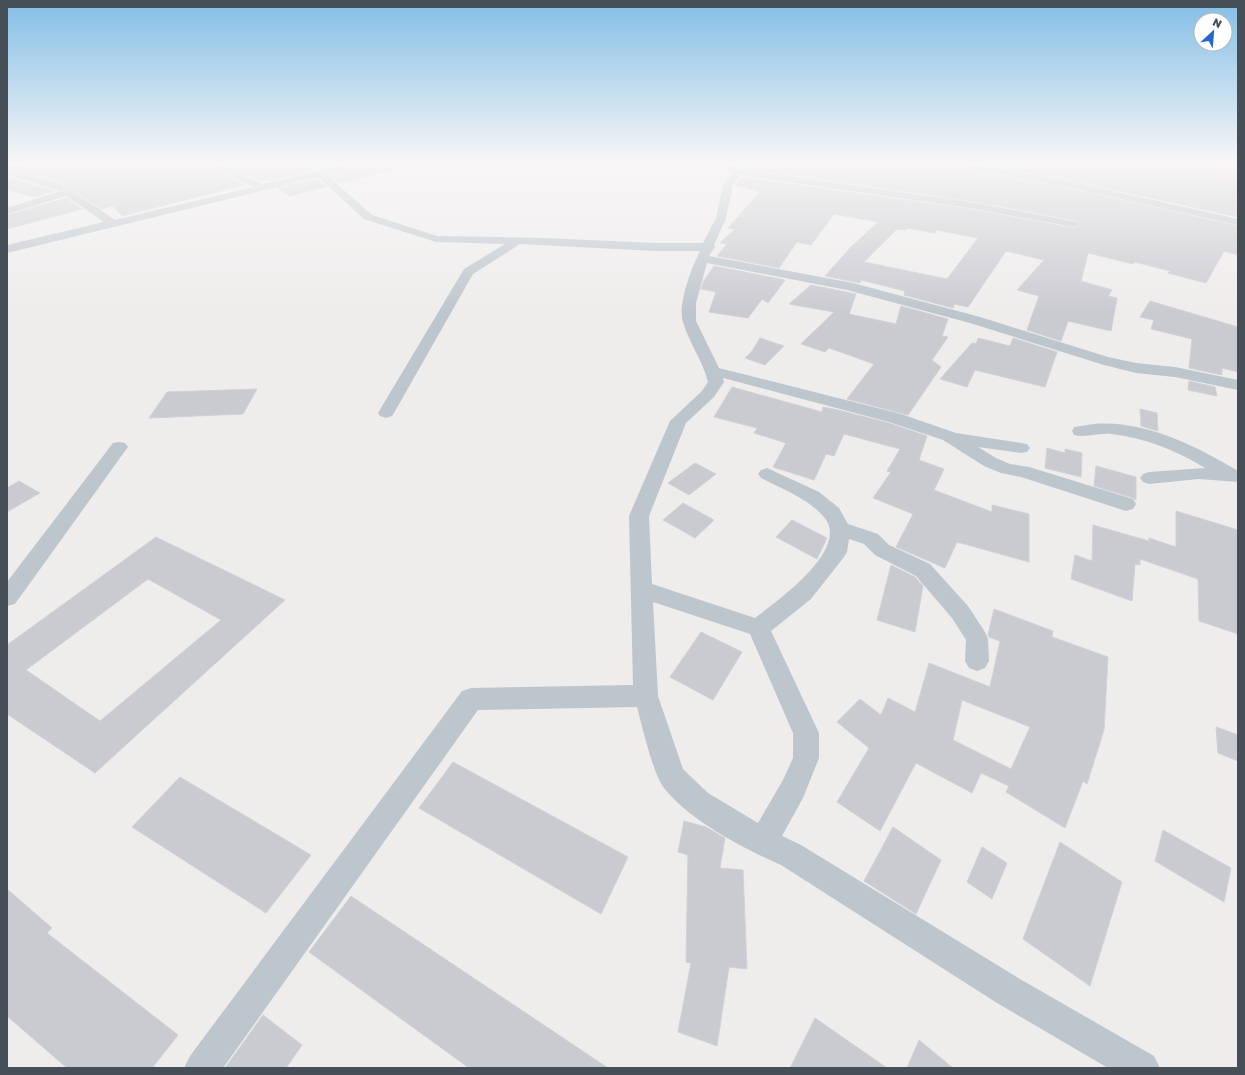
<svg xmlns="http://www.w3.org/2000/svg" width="1245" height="1075" font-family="'Golos Text',sans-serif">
  <rect width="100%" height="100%" fill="#efecec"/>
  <!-- building -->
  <g fill="#cacbd1" stroke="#d0d2d7" fill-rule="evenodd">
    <path d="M31 161H201L245 185 122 216 113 206 101 209 64 184 7 168Z"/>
    <path d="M218 161H352L267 181 264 180 260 181Z"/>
    <path d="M377 161H398L399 168 338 183 330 176Z"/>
    <path d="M756 161H934L939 165 1068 188 1238 226V255L1224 251 1206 283 1168 273 1170 271 1135 262 1133 264 1088 253 1081 281 1112 290 1108 296 1117 298 1111 331 1068 321 1061 341 1027 330 1039 296 1017 290 1044 260 1006 251 968 307 954 304 953 308 904 295 905 291 861 280 860 283 825 276 850 248 878 222 834 214 811 245 797 242 779 268 717 256 727 244 720 243 735 229 728 228 760 192 735 185 741 177 976 210 1073 228 1080 225 1078 221 976 202 748 169ZM907 228 935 233 936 230 978 238 947 279 864 262 897 229 906 230Z"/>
    <path d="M966 161H1233L1228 167 1238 169V217L1068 180Z"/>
    <path d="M7 177 55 191 35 197 7 190Z"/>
    <path d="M318 179 326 187 289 196 278 188Z"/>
    <path d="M66 198 82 209 7 229V215Z"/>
    <path d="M714 266 785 280 768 303 762 299 748 318 709 312 716 292 701 289 703 282Z"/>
    <path d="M811 285 856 294 849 314 896 324 901 306 948 319 942 336 948 337 932 360 941 367 908 415 847 399 874 364 829 348 825 352 801 344 834 312 789 304Z"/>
    <path d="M1150 301 1238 327V372L1222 368V375L1189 368 1192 339 1151 329 1154 320 1140 317Z"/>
    <path d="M760 338 784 346 765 365 745 358 752 351Z"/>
    <path d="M978 338 1010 346 1013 338 1057 352 1045 387 975 370 967 387 940 379 972 343 976 344Z"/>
    <path d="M1189 381 1215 387 1217 396 1188 390Z"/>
    <path d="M732 387 822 412 823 407 838 410 889 423 927 436 919 460 944 469 934 490 992 512V505L1029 514V562L957 542 945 568 896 547 913 514 873 498 891 472 887 471 900 449 844 434 834 456 826 454 814 480 773 467 786 443 754 433 757 428 714 417Z"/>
    <path d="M257 389 243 414 149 418 167 392Z"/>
    <path d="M1140 409 1157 413 1158 431 1141 426Z"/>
    <path d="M1047 448 1065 453V449L1082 453 1081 477 1045 468Z"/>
    <path d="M695 463 716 474 689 495 668 483Z"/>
    <path d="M1096 466 1136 477V500L1133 498 1094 486Z"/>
    <path d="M19 481 40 493 7 512V488Z"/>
    <path d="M683 503 714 520 695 538 663 520Z"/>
    <path d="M1176 511 1238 530V634L1199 621 1198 579 1140 559V565L1135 564 1132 601 1071 579 1075 555 1092 561 1093 525 1149 541V538L1176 547Z"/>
    <path d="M792 520 827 538 817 559 776 537Z"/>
    <path d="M156 537 285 600 95 773 7 714V645ZM148 579 221 620 100 721 26 670Z"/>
    <path d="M891 565 915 577 923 586 915 632 877 620Z"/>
    <path d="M994 609 1053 631 1052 637 1108 657 1104 730 1087 784 1083 781 1065 828 1006 792 1009 786 981 773 972 793 916 763 880 831 837 802 869 748 837 722 860 699 881 715 888 698 915 712 929 663 990 687 1000 641 989 637 988 635ZM962 700 1030 727 1011 769 953 740Z"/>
    <path d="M701 632 742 652 713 700 670 677Z"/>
    <path d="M1216 727 1238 735V761L1218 753Z"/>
    <path d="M453 762 628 857 601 914 419 808Z"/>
    <path d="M180 777 311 855 266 913 132 827Z"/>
    <path d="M684 821 706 827 725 838 720 868 743 870 747 969 729 967 717 1046 678 1032 691 963 686 962 688 855 678 852Z"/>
    <path d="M893 827 941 860 916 914 864 881Z"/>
    <path d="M1163 830 1231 868 1224 902 1155 861Z"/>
    <path d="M1060 842 1122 882 1090 986 1023 939Z"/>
    <path d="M982 847 1007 863 992 899 967 882Z"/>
    <path d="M7 889 52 928 47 933 178 1035 152 1068H67L7 1016Z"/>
    <path d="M351 896 608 1068H469L309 952Z"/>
    <path d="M263 1015 302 1045 286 1068H225Z"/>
    <path d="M815 1018 887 1068H790Z"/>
    <path d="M919 1040 953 1068H907Z"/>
  </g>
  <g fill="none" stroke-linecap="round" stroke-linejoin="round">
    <!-- street -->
    <g fill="#bec6cd" fill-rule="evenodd">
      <path d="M202 161H214L263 184 359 161H376L327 175 372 215 437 236 544 238 655 243H703L716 218 723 185 732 173 720 167 718 161H728V164L740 169 976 203 1077 222 1079 224 1077 226 1073 227 976 209 740 175 733 185 726 218 714 245 715 247 709 256 853 283 980 317 1108 357 1136 363 1175 367 1238 380V390L1175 377 1136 373 1104 365 970 323 847 290 707 263 696 303V321L719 368 901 414 956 433 1027 444 1030 448 1027 452 1021 453 978 447 996 458 1010 464 1029 467 1133 499 1136 504 1133 509 1126 511 1021 477 1001 473 984 466 943 440 889 422 723 378 724 382 714 397 686 423 649 516 652 584 755 618C777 601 853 548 823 516 807 498 782 489 761 478L758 474 761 470 767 468 819 492 839 508 848 524 878 534 889 545 930 564 968 606 985 632 988 639 989 661 985 668 977 671 969 668 965 661 966 640 952 618 916 576 875 555 864 544 849 539 847 552 844 557 811 599 771 631 819 733V758L803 798 782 836 801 845 1020 979 1154 1056 1160 1068H1108L997 1003 781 865C743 848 690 821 664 788 653 774 642 726 637 707L478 710 223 1068H184L190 1056 462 691 471 688 633 685 629 516 670 421 702 391 708 382C703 361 689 343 683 322 677 306 692 266 700 251H655L520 244 473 274 394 413 392 416 386 418 380 416 378 413 464 269 505 244 436 242 364 219 318 177 7 253V245L104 222 66 196 7 214V208L60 191 7 175V169L64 185 115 220 253 187ZM653 602 750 634 793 733V758L783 780 758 823 708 793 683 769 658 696Z"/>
      <path d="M935 161H956L1068 181 1238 219V225L1068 187 939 164Z"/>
      <path d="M1094 424C1145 420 1196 446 1238 471V482L1199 479 1149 484 1143 482 1140 478 1143 474 1149 472 1205 468C1176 450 1145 438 1111 434 1098 433 1086 438 1074 435L1072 431 1074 427Z"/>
      <path d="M119 442 125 443 128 447 125 451 15 604 7 606V582L113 443Z"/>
    </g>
  </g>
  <!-- sky -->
  <linearGradient id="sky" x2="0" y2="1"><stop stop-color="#83bee6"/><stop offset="0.52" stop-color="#f8f6f6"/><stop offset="1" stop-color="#f8f6f6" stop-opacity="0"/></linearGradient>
  <rect width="1245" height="312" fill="url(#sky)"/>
  <!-- border -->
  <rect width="1245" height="1075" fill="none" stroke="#464e58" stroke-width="16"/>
  <!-- north arrow -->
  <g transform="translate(1213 32) rotate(26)"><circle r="19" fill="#ffffff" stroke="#b5b8bc"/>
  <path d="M0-3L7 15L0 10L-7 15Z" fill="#2766ce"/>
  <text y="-6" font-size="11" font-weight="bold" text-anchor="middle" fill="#464e58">N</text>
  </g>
</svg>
